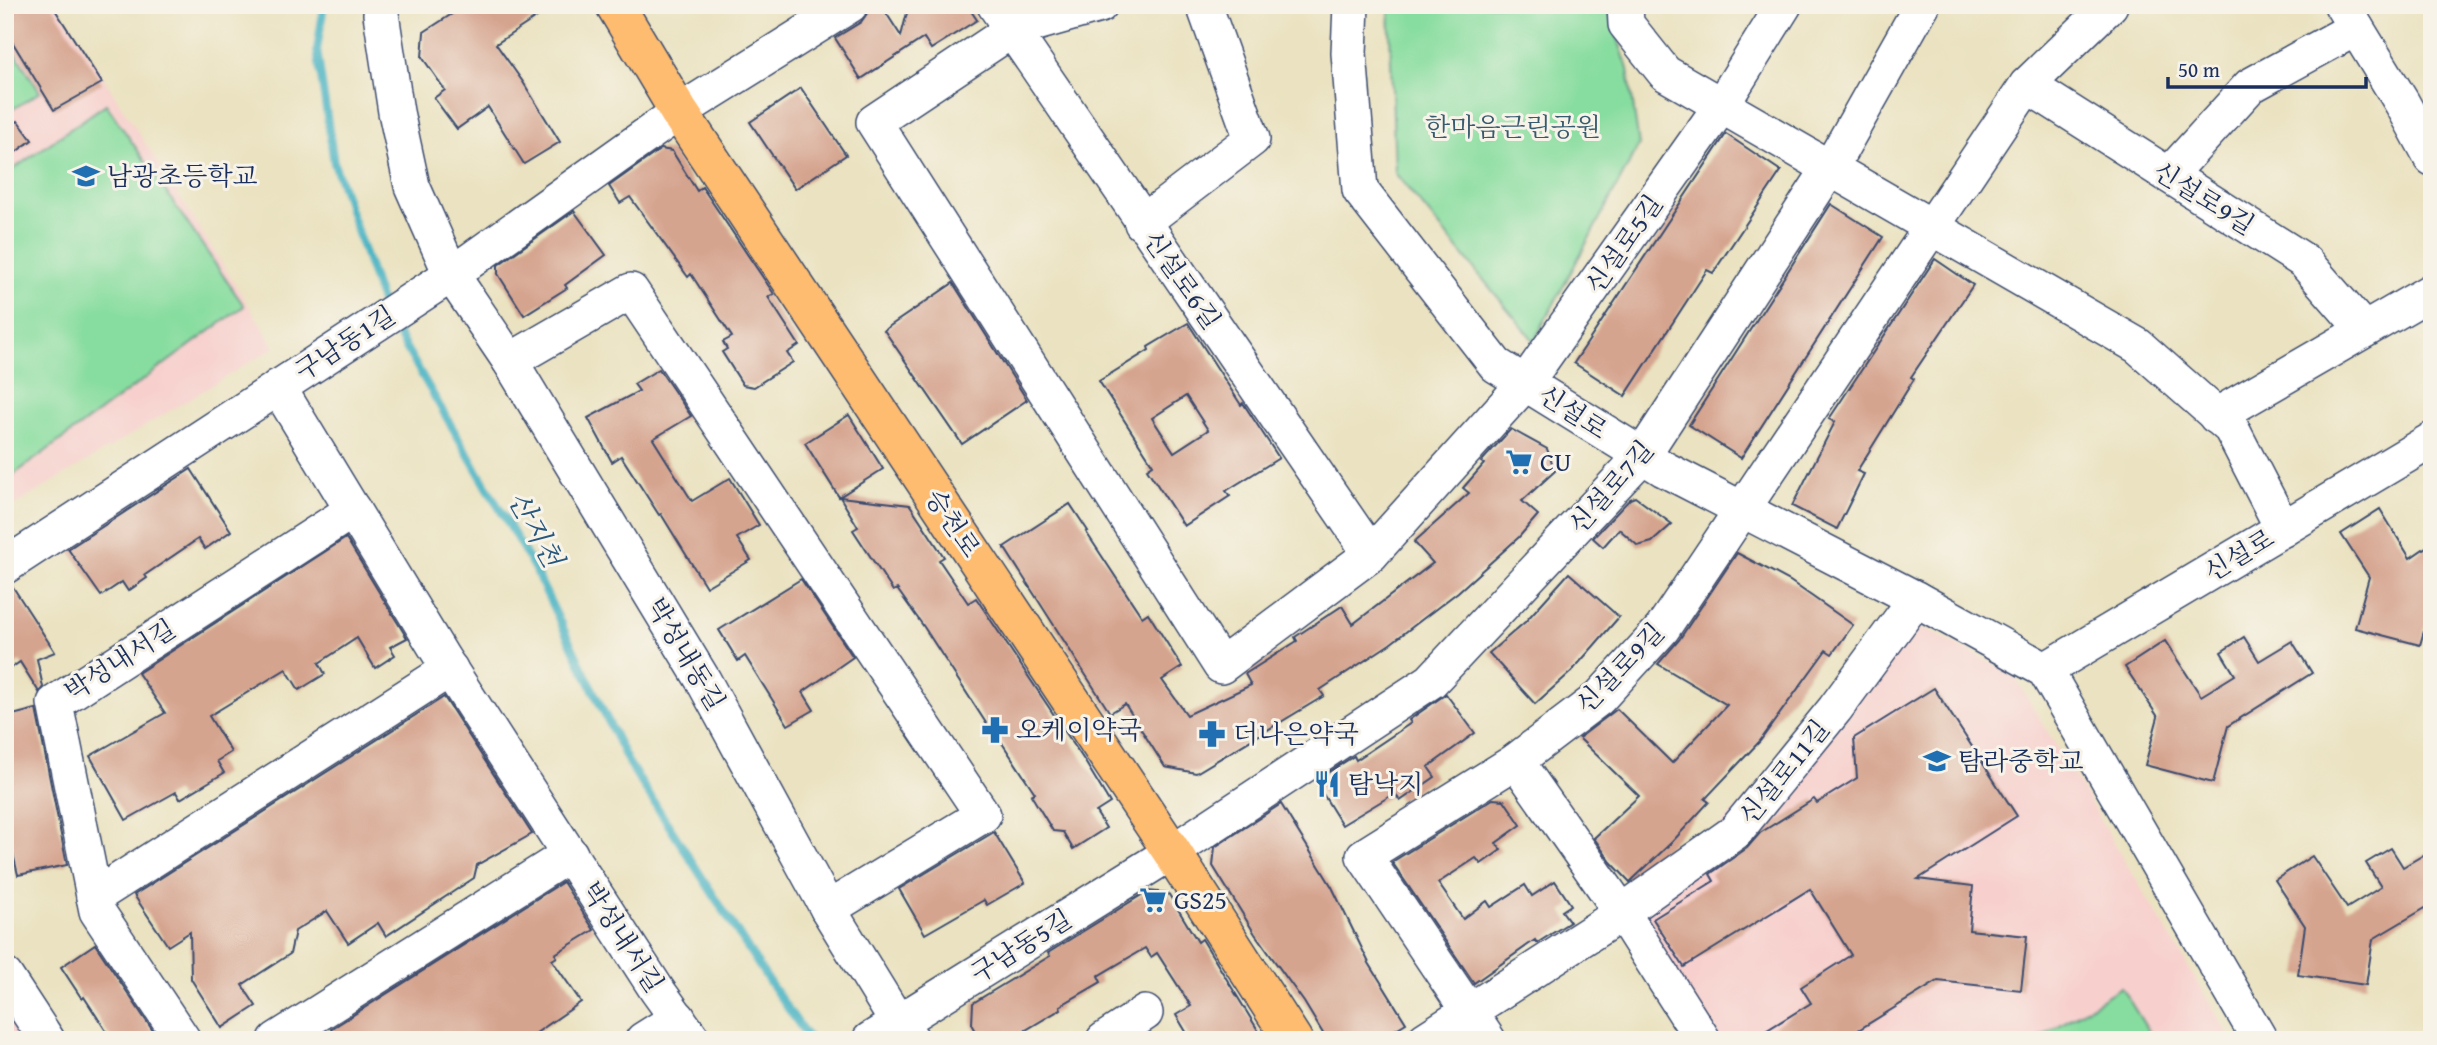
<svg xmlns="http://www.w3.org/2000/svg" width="2437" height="1045" font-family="'Gentium Book Plus','Noto Serif KR',serif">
  <rect width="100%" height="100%" fill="#f7f3e8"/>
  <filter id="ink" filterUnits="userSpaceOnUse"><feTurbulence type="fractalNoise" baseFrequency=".0143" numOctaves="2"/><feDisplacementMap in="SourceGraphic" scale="14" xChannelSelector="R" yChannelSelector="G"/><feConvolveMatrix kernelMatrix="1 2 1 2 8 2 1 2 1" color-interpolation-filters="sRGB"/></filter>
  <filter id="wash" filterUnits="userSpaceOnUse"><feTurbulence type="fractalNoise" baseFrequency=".00686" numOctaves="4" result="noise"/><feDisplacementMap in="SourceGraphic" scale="28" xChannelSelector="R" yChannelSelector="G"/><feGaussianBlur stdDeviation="1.57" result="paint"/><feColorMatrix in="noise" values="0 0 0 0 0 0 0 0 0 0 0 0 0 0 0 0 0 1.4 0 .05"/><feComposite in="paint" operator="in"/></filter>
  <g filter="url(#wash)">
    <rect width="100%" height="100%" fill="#eae2c0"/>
    <!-- built -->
    <g fill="#f7d0cd">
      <path d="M5 5H57L275 347 5 511Z"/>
      <path d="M1925 629 2013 674 2232 1040H1713L1633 915 1910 632Z"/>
      <path d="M5 1010 25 1040H5Z"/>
    </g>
    <!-- green -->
    <g fill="#87dd9f" stroke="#51867e" stroke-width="2">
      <path d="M1389 5H1607L1628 69 1639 145 1534 341 1395 173Z"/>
      <path d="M5 37 40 92 5 114Z"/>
      <path d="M106 104 244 306 5 481V175Z"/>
      <path d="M2121 987 2154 1040H2036Z"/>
    </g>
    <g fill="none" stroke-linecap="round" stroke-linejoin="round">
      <!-- stream -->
      <g stroke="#46b3c3" stroke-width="8">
        <path d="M324 5 317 50 334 163 383 307"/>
        <path d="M391 322 534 568 628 762 770 983 810 1040"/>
      </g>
    </g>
    <g id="blocks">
      <!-- building -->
      <g fill="#d5a48f" fill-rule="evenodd">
        <path d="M5 5H52L102 83 54 110 5 30Z"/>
        <path d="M466 5H555L496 44 523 82 560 142 524 164 488 107 457 129 434 98 445 90 422 57 424 32Z"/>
        <path d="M873 5H881L901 36 909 5H967L977 20 931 49 924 38 861 79 835 38 861 22Z"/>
        <path d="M801 88 846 155 795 189 750 122Z"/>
        <path d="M18 121 32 140 5 160V131Z"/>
        <path d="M1726 134 1781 171 1713 273 1707 270 1625 396 1574 363Z"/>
        <path d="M661 149 672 151 697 191 702 187 774 294 768 297 799 345 787 353 793 362 754 387 743 385 722 352 727 349 723 342 732 337 691 274 688 277 630 197 620 203 609 186Z"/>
        <path d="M1831 204 1883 237 1741 458 1689 425Z"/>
        <path d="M574 211 606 255 565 285 567 288 524 315 498 274V265Z"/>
        <path d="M1935 259 1973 285 1911 377 1914 379 1857 471 1864 474 1837 529 1792 506 1835 422 1829 419Z"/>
        <path d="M953 283 1027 400 962 444 884 330Z"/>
        <path d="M1188 323 1241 405 1243 403 1279 458 1226 491 1230 496 1184 526 1147 469 1153 465 1099 381 1149 350 1148 347ZM1186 396 1208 430 1174 452 1152 418Z"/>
        <path d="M659 369 691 416 653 439 692 501 730 478 759 525 737 538 751 560 706 587 661 514 659 515 621 456 612 462 588 418 639 391 634 384Z"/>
        <path d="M849 415 883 469 839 497 805 443Z"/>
        <path d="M1511 429 1547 449 1555 471 1522 501 1538 515 1519 537 1458 592 1390 644 1320 690 1324 696 1196 773 1165 767 1125 704 1110 713 1004 547 1070 504 1088 531 1086 532 1142 617 1148 613 1182 667 1162 680 1187 715 1251 685 1245 674 1297 641 1295 637 1342 606 1353 624 1433 563 1414 542 1469 493 1463 488 1484 464 1481 462Z"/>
        <path d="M191 469 231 531 205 549 198 539 145 575 147 578 128 591 122 582 101 596 68 549Z"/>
        <path d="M840 497 910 505 944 557 939 560 968 603 976 598 1084 760 1110 803 1096 812 1106 828 1073 849 1063 832 1053 831 1031 795 1035 793 1000 740H997L924 627 897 589 893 591 853 530 858 527Z"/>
        <path d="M1635 497 1672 524 1652 542 1638 546 1619 529 1603 547 1593 538 1630 499Z"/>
        <path d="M2380 509 2410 558 2432 543V603L2420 645 2355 628 2369 577 2341 534Z"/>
        <path d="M346 538 407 638 390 647 395 655 375 668 357 638 319 663 325 674 299 690 286 669 209 716 231 752 217 761 224 773 180 799 176 792 126 820 90 756 165 713 138 673Z"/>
        <path d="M1737 553 1790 581 1853 625 1832 654 1826 650 1760 741 1705 799 1709 802 1672 842 1630 882 1611 862 1594 838 1639 796 1579 738 1617 709 1672 763 1727 705 1658 664 1679 640Z"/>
        <path d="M1569 573 1619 617 1572 671 1535 704 1489 653 1525 622Z"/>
        <path d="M801 579 853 657 803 692 814 710 788 725 745 656 738 661 719 630Z"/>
        <path d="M11 584 55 652 37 659 43 687 39 692 20 662 5 672V586Z"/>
        <path d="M2244 637 2259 661 2292 641 2312 673 2228 726 2213 783 2145 765 2158 717 2125 667 2165 641 2201 696 2235 675 2221 652Z"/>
        <path d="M1934 688 2017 816 1918 879 1973 886 1969 930 2027 936 2021 990 1938 981 1842 1040H1751L1811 1003 1801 987 1851 955 1810 889 1684 967 1653 919 1714 881 1710 874 1747 848 1760 833 1814 799 1817 803 1857 778 1854 738Z"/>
        <path d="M1446 694 1475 733 1428 767 1435 777 1400 801 1395 793 1342 825 1315 781 1354 756 1356 760 1411 723 1409 720Z"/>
        <path d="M444 697 532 834 477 865 474 878 386 936 378 923 348 943 327 911 295 931 290 954 242 985 256 1006 222 1028 191 979 190 932 168 946 134 895Z"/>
        <path d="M36 709 67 865 18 875 5 819V717Z"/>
        <path d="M1493 799 1504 800 1521 825 1496 843 1501 850 1481 864 1476 858 1438 883 1463 919 1487 901 1491 907 1525 885 1532 896 1555 881 1571 905 1562 911 1570 922 1537 943 1535 940 1474 983 1392 862Z"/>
        <path d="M1281 804 1332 887 1369 963 1406 1023 1378 1040H1327L1304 1002 1255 934 1213 866 1215 847Z"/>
        <path d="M994 832 1025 883 987 905 984 900 925 934 899 889Z"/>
        <path d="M2391 848 2403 867 2432 850V904L2373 939 2366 985 2298 975 2305 926 2275 880 2312 856 2347 908 2381 887 2366 863Z"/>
        <path d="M563 882 594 930 555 954 557 957 552 960 581 1002 526 1040H338L331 1029Z"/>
        <path d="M1148 891 1168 893 1198 942 1202 939 1264 1040H1191L1176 1015 1191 1006 1157 953 1151 957 1145 948 1098 976 1101 982 1060 1006 1061 1009 1009 1040H981L972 1024 973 1003 1050 956 1048 953Z"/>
        <path d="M95 944 159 1040H112L84 997 82 999 61 967Z"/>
      </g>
    </g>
  </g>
  <g filter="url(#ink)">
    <use href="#blocks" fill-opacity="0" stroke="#3a4a6d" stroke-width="2"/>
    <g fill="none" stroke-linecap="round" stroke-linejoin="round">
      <defs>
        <g id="minor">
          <path d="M382 5 381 14 396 112 412 186 451 274 510 361 703 680 828 909 898 1023 912 1040"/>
          <path d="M995 5 1371 554"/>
          <path d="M1100 5 1012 30 874 122 1221 666 1371 554 1526 382 1721 106 1784 5"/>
          <path d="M1351 5 1349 53 1360 190 1496 365 1664 469 1916 599 2045 670 2260 1040"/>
          <path d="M1625 5 1626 24 1665 73 2138 346 2231 428 2283 529"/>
          <path d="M2342 5 2402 103 2432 158"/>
          <path d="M2027 85 2304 261 2364 330"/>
          <path d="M2169 175 2250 86 2356 28"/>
          <path d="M1142 223 1252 139 1204 5"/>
          <path d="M510 361 631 291 983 815 828 909"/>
          <path d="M278 387 443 659 657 990 693 1040"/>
          <path d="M2216 416 2432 291"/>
          <path d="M5 566 449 276 679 112 850 5"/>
          <path d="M2045 670 2432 440"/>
          <path d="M1516 761 1621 911 1703 1040"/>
          <path d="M94 897 450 669"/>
          <path d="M5 976 47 1040"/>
          <path d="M183 1040 97 911 55 703 353 510"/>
          <path d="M276 1040 570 854"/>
          <path d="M643 1040 678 1018"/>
          <path d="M870 1040 1172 852 1431 681 1642 456 1830 168 1922 5"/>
          <path d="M1104 1040 1145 1013"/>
          <path d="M1425 1040 1605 924 1735 832 1835 709 1916 599"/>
          <path d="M1488 1040 1364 856 1516 761 1599 698 1662 629 2027 85 2110 5"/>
        </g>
        <path id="major" d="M615 5 679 112 1172 852 1293 1040"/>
      </defs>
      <!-- minor casing -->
      <use href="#minor" stroke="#3a4a6d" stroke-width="38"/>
      <!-- major casing -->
      <use href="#major" stroke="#3a4a6d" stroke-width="41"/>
      <!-- minor -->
      <use href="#minor" stroke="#fff" stroke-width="35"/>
      <!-- major -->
      <use href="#major" stroke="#fdbc6f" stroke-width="38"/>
    </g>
  </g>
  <!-- icons -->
  <defs>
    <symbol id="school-bare" viewBox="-9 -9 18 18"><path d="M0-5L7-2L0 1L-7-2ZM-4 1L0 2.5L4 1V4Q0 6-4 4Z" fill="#1f6fb2" stroke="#f7f3e8" stroke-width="2.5" paint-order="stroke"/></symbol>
    <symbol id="supermarket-bare" viewBox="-9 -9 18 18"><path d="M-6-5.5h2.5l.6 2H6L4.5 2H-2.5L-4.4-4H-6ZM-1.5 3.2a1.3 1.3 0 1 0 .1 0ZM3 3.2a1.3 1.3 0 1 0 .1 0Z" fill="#1f6fb2" stroke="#f7f3e8" stroke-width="2.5" paint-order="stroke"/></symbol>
    <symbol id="pharmacy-bare" viewBox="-9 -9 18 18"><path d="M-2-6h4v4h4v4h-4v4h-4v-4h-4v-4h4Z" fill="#1f6fb2" stroke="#f7f3e8" stroke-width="2.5" paint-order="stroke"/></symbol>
    <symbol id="restaurant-bare" viewBox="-9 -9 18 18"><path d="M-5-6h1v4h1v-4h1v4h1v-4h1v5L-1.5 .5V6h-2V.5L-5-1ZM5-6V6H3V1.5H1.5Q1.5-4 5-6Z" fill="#1f6fb2" stroke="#f7f3e8" stroke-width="2.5" paint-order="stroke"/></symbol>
  </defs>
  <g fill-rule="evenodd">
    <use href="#school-bare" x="67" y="157" width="38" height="38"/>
    <use href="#supermarket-bare" x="1500" y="443" width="38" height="38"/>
    <use href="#pharmacy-bare" x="976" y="711" width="38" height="38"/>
    <use href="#pharmacy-bare" x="1193" y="715" width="38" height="38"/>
    <use href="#school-bare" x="1918" y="742" width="38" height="38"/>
    <use href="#restaurant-bare" x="1308" y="765" width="38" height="38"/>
    <use href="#supermarket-bare" x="1134" y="881" width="38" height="38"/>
  </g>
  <g text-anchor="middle" stroke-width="6" stroke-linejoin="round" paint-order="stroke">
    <!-- park labels -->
    <g font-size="26" fill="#365a6e" stroke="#f7f3e8">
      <text x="1513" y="136">한마음근린공원</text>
    </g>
    <!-- poi labels -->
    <g font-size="26" fill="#1b2f5e" stroke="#f7f3e8" text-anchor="start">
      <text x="107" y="185">남광초등학교</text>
      <text x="1540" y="471">CU</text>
      <text x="1016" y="739">오케이약국</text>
      <text x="1233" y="743">더나은약국</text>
      <text x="1958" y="770">탐라중학교</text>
      <text x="1348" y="793">탐낙지</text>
      <text x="1174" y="909">GS25</text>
    </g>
    <!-- street labels -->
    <g font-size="26" fill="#1b2f5e" stroke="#f7f3e8">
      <text transform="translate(2204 198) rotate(32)" y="9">신설로9길</text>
      <text transform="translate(1624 244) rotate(-55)" y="9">신설로5길</text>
      <text transform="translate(1182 280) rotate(55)" y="9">신설로6길</text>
      <text transform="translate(345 343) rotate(-33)" y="9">구남동1길</text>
      <text transform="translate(1573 412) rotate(33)" y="9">신설로</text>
      <text transform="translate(1611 487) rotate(-49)" y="9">신설로7길</text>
      <text transform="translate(953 523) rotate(56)" y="9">승천로</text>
      <text transform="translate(2239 555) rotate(-31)" y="9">신설로</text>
      <text transform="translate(686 654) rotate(59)" y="9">박성내동길</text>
      <text transform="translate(120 660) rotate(-33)" y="9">박성내서길</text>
      <text transform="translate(1620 668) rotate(-46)" y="9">신설로9길</text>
      <text transform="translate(1784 772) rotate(-51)" y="9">신설로11길</text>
      <text transform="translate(623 937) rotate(57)" y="9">박성내서길</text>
      <text transform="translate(1021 946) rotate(-32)" y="9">구남동5길</text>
    </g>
    <!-- water labels -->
    <g font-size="28" font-style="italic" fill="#28577c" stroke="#f7f3e8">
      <text transform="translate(536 529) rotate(61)" y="10">산지천</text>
    </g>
  </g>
  <!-- margin -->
  <rect width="2437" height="1045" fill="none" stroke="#f7f3e8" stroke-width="28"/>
  <!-- scale -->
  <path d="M2168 77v10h198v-10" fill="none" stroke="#1b2f5e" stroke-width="3.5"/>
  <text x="2178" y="77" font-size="21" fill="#1b2f5e" stroke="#f7f3e8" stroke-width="5" paint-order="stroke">50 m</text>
</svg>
